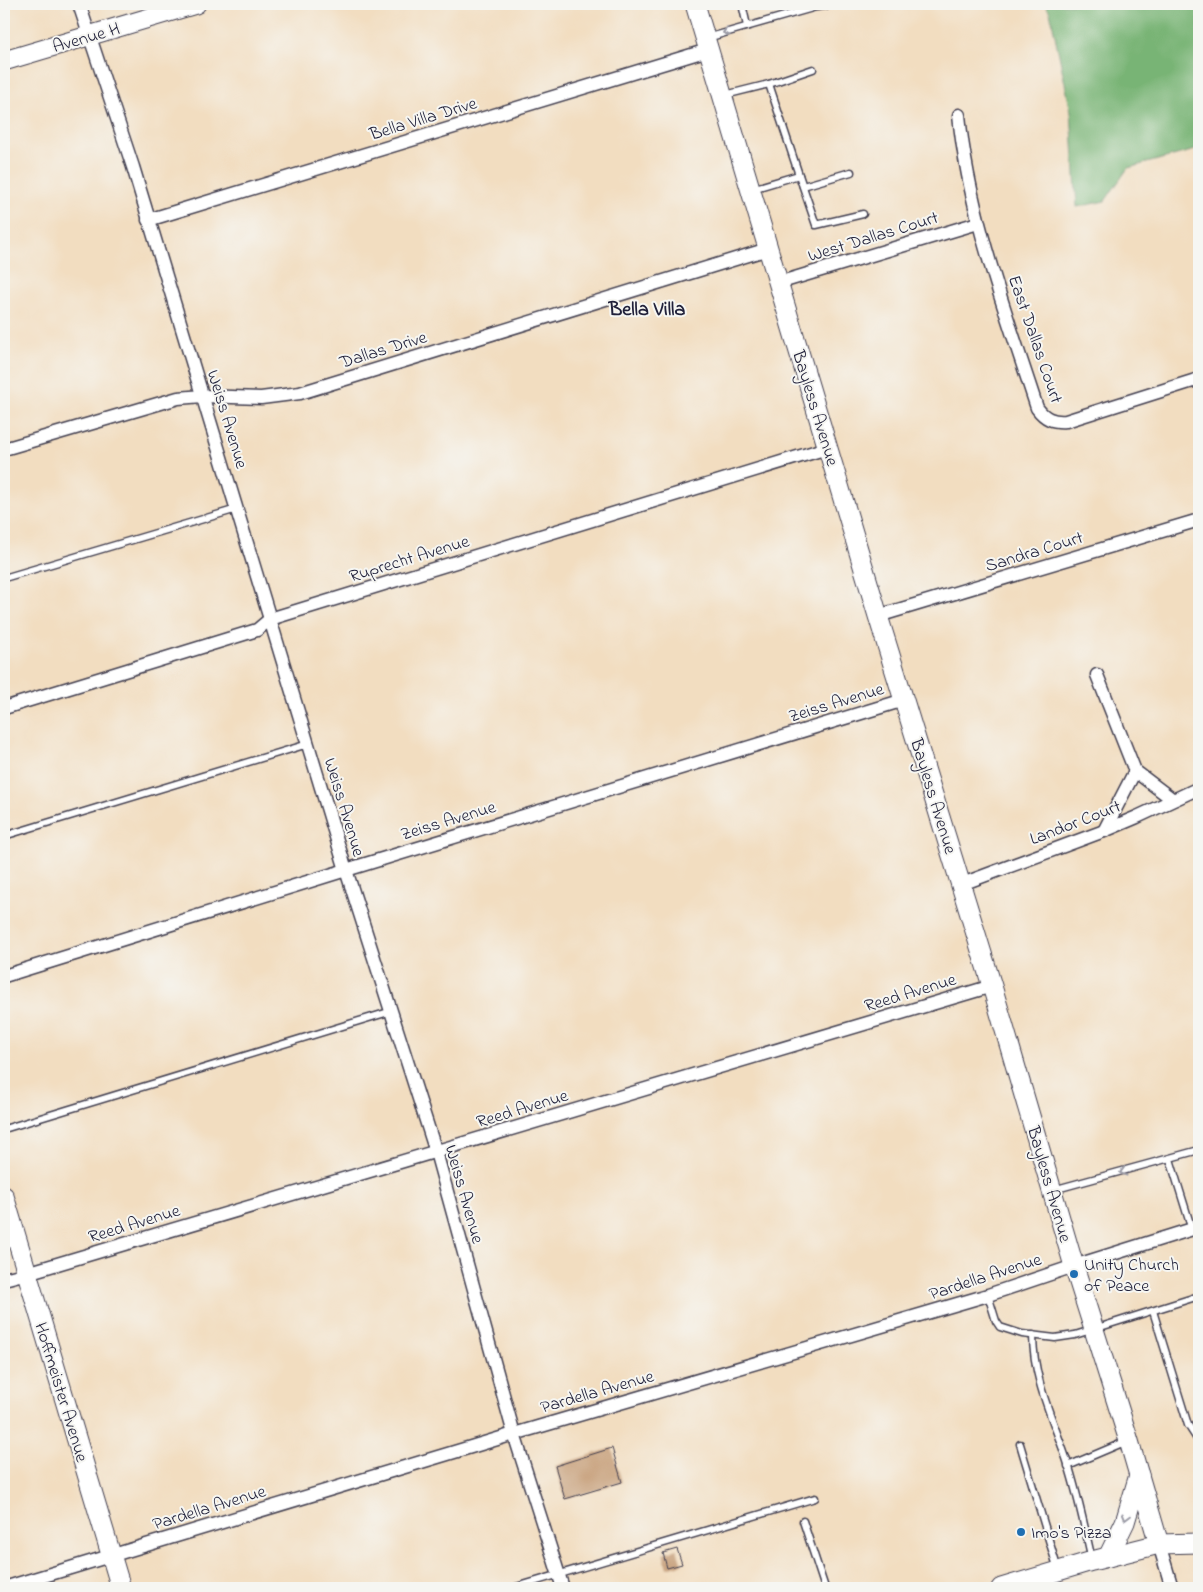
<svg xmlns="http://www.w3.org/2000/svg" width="1203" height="1592" font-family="'Indie Flower',sans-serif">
  <rect width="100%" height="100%" fill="#f6f6f2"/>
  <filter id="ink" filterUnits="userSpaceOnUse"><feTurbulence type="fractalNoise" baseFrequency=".02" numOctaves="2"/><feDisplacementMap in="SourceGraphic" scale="10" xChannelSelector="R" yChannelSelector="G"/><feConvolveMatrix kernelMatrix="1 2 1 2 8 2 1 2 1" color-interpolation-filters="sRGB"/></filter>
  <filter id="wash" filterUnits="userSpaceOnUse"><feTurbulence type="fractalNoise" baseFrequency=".0096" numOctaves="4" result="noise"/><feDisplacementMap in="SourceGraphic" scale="20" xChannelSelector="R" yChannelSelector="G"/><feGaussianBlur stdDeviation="1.12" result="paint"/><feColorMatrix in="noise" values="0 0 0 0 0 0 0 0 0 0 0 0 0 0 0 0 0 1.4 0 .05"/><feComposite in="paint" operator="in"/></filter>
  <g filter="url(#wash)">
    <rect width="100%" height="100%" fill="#f2ddc0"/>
    <!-- forest -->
    <path fill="#78b474" stroke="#4d6b58" d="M1045 4H1199V149L1128 168 1105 201 1077 207 1071 112 1050 12Z"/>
    <g id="blocks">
      <!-- building -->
      <g fill="#c69e78">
        <path d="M612 1448 622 1482 565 1499 555 1466Z"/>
        <path d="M677 1549 682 1564 667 1568 663 1553Z"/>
      </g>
    </g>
  </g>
  <g filter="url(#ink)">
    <use href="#blocks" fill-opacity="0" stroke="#413e4f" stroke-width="1"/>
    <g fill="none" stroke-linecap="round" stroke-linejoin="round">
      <defs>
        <g id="lane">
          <path d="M742 4 747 26"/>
          <path d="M707 38 816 7 843 4"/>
          <path d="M769 84 813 69"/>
          <path d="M725 95 769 84 799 175 752 189"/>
          <path d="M799 175 816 225 863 214"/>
          <path d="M803 186 851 172"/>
          <path d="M4 578 237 509"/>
          <path d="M4 836 308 744"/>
          <path d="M4 1129 392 1011"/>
          <path d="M1170 1159 1192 1230"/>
          <path d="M1053 1190 1199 1150"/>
          <path d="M988 1295 996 1321 1000 1327 1022 1334 1055 1338 1075 1335 1199 1296"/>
          <path d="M1153 1311 1188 1425 1199 1442"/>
          <path d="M1033 1335C1033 1381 1054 1421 1068 1464 1078 1496 1085 1528 1092 1560"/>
          <path d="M1020 1444 1058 1570"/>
          <path d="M1068 1466 1127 1441"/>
          <path d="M803 1521 825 1588"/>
          <path d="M513 1588 815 1498"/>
        </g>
        <g id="street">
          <path d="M79 4 133 167 346 870 436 1152 514 1434 563 1588"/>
          <path d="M959 115C969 216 1006 312 1037 408 1045 419 1053 422 1066 421L1199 379"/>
          <path d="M148 220 708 50"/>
          <path d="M778 283 978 223"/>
          <path d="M4 449 178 398 203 396 261 398 300 393 768 249"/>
          <path d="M878 616 1199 520"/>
          <path d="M1097 675 1135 771 1172 799"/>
          <path d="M4 708 257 630 270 619 827 448"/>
          <path d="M1104 831 1135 771"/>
          <path d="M962 884 1104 831 1137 817 1199 788"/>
          <path d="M4 976 346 870 904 700"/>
          <path d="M4 1279 27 1273 992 986"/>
          <path d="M1159 1544 1172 1588"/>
          <path d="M4 1588 514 1434 988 1295 1074 1266 1199 1227"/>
        </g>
        <g id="secondary">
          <path d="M695 4 878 616 992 986 1074 1266 1129 1441 1159 1544"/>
          <path d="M4 61 196 4"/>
          <path d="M4 1196 121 1588"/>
          <path d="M1108 1557 1125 1522 1139 1475"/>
          <path d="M1001 1588 1092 1561 1159 1544 1199 1543"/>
        </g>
      </defs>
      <!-- lane casing -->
      <use href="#lane" stroke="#413e4f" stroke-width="9"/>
      <!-- street casing -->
      <use href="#street" stroke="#413e4f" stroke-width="15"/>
      <!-- secondary casing -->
      <use href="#secondary" stroke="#413e4f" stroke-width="21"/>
      <!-- lane -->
      <use href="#lane" stroke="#fff" stroke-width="6"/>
      <!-- street -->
      <use href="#street" stroke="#fff" stroke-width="12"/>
      <!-- secondary -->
      <use href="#secondary" stroke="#fff" stroke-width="19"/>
    </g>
    <!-- one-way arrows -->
    <defs><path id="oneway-chevron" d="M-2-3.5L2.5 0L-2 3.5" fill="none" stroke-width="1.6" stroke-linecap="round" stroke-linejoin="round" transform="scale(1.25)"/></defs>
    <g stroke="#9c9ca7">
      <use href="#oneway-chevron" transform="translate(726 32) rotate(164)"/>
      <use href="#oneway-chevron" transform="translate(1123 1172) rotate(165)"/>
      <use href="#oneway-chevron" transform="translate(1126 1517) rotate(105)"/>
    </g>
  </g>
  <!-- markers -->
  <g fill="#1f6fb2" stroke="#f6f6f2" stroke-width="2">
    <circle cx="1074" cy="1274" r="5"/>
    <circle cx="1021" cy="1532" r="5"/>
  </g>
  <g text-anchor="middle" stroke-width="4" stroke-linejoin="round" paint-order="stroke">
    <!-- street labels -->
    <g font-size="18" fill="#22223b" stroke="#f6f6f2">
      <text transform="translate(86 37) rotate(-16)" y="6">Avenue H</text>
      <text transform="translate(423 118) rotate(-17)" y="6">Bella Villa Drive</text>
      <text transform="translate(873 236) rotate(-17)" y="6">West Dallas Court</text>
      <text transform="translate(1036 339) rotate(71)" y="6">East Dallas Court</text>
      <text transform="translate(383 349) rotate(-17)" y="6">Dallas Drive</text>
      <text transform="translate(816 408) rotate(73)" y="6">Bayless Avenue</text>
      <text transform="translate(228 419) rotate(73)" y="6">Weiss Avenue</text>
      <text transform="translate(1034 551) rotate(-17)" y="6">Sandra Court</text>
      <text transform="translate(409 558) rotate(-17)" y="6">Ruprecht Avenue</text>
      <text transform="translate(836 702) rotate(-17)" y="6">Zeiss Avenue</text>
      <text transform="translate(934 796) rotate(73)" y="6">Bayless Avenue</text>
      <text transform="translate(345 807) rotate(73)" y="6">Weiss Avenue</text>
      <text transform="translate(448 820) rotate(-17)" y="6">Zeiss Avenue</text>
      <text transform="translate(1075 822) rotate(-21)" y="6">Landor Court</text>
      <text transform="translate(910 992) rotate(-17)" y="6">Reed Avenue</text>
      <text transform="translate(522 1108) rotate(-17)" y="6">Reed Avenue</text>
      <text transform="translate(1050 1184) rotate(74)" y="6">Bayless Avenue</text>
      <text transform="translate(465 1194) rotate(74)" y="6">Weiss Avenue</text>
      <text transform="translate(134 1223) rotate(-17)" y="6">Reed Avenue</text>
      <text transform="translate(985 1276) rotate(-18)" y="6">Pardella Avenue</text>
      <text transform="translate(597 1391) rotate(-16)" y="6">Pardella Avenue</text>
      <text transform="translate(62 1392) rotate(73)" y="6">Hoffmeister Avenue</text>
      <text transform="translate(209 1507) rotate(-17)" y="6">Pardella Avenue</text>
    </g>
    <!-- poi labels -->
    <g font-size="18" fill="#22223b" stroke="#f6f6f2" text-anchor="start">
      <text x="1084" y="1270">Unity Church<tspan x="1084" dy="21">of Peace</tspan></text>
      <text x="1031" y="1538">Imo's Pizza</text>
    </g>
    <!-- quarter labels -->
    <g font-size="20" font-weight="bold" fill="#22223b" stroke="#f6f6f2">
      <text x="647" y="315">Bella Villa</text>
    </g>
  </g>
  <!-- margin -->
  <rect width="1203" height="1592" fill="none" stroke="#f6f6f2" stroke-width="20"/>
</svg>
